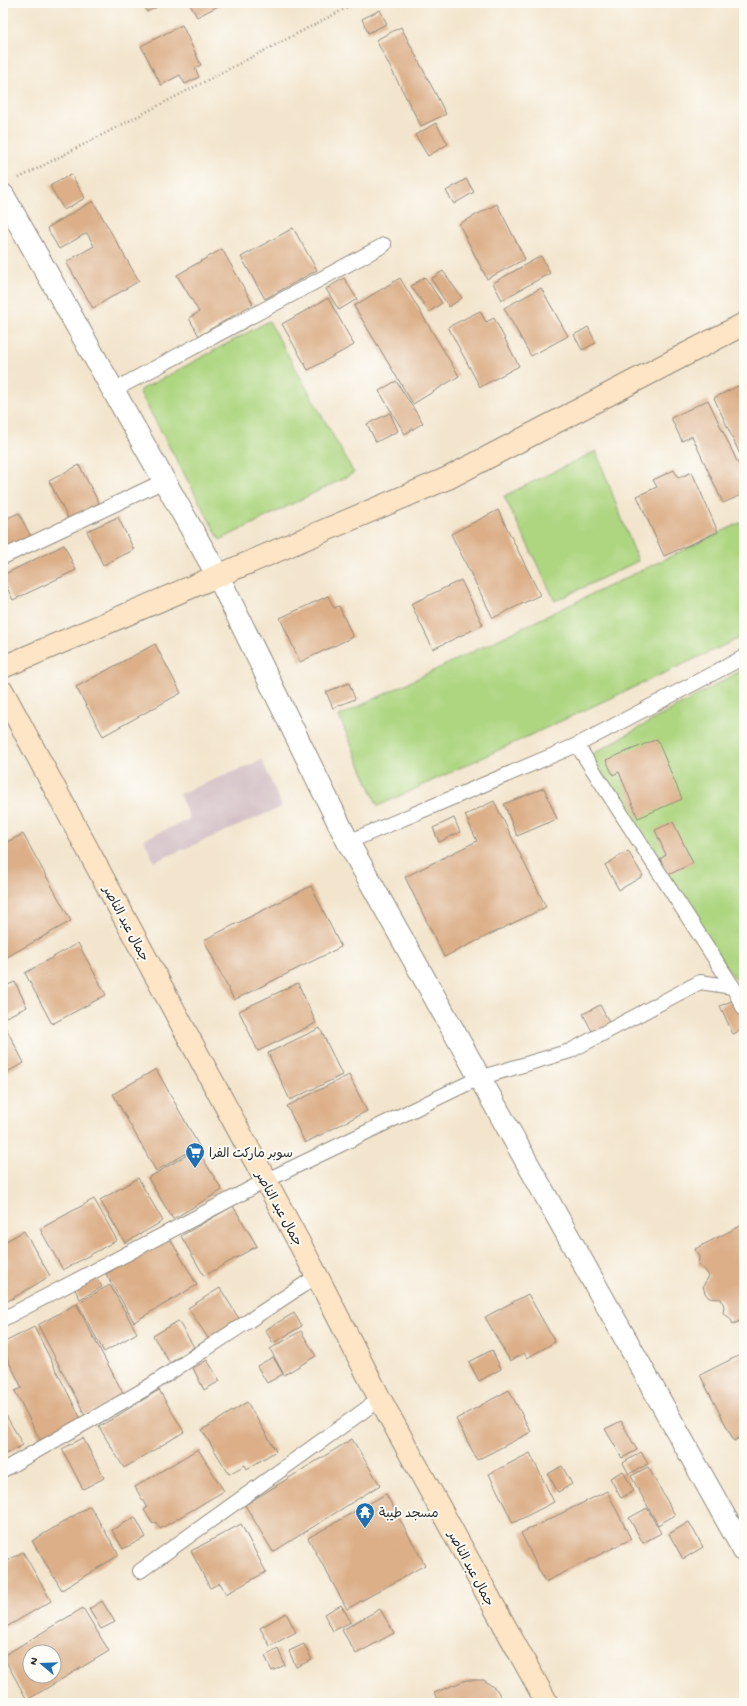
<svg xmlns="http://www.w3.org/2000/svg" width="747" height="1706" font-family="'Gochi Hand','Playpen Sans Arabic',sans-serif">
  <rect width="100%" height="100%" fill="#fdfcf7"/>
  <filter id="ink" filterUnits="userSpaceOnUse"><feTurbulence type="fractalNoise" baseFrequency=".025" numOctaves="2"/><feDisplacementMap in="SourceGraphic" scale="8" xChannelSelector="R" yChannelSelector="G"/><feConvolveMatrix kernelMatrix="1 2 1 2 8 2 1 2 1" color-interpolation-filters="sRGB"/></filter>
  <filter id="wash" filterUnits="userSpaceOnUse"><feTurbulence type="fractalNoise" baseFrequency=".012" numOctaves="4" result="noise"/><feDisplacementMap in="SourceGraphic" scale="16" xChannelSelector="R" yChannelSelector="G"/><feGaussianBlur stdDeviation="0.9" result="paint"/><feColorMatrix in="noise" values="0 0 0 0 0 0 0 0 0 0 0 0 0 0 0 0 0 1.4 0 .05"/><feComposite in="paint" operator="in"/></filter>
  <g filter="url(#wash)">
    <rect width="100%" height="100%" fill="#f3e5cd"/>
    <!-- industrial -->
    <path fill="#d2bec3" d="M262 760 282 807 154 862 144 839 190 819 179 794Z"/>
    <!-- green -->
    <g fill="#aed681" stroke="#6c8056">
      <path d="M269 321 354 473 220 540 139 391Z"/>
      <path d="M596 451 638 561 555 601 504 496Z"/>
      <path d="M744 521V636L378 806 339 716Z"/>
      <path d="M744 669V991L695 923 589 756Z"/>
    </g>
    <g id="blocks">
      <!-- building -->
      <g fill="#dcaf88" fill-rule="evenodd">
        <path d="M143 3H165L147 12Z"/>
        <path d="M189 3H224L197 17Z"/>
        <path d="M380 10 387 24 368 33 362 19Z"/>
        <path d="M182 25 201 65 195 68 199 77 185 84 180 75 161 85 141 46Z"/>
        <path d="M401 27 446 114 421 126 376 40Z"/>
        <path d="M436 123 448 144 428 156 415 135Z"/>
        <path d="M71 174 85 198 64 210 50 186Z"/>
        <path d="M466 179 474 192 454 204 446 191Z"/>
        <path d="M93 201 139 281 93 308 66 262 94 246 87 233 59 249 47 228Z"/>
        <path d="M497 204 525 259 487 279 459 224Z"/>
        <path d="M293 228 317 270 265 299 241 257Z"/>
        <path d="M222 249 253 304 199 336 189 318 199 312 177 275Z"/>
        <path d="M541 256 550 273 502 300 493 283Z"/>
        <path d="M443 271 462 298 449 307 431 279Z"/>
        <path d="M425 277 442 303 429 312 411 286Z"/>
        <path d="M344 278 357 299 339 310 326 289Z"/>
        <path d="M400 278 459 376 413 404 354 306Z"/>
        <path d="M541 288 568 336 531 356 504 308Z"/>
        <path d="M328 298 354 345 308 370 282 324Z"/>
        <path d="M480 311 486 322 494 318 519 366 480 387 448 327Z"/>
        <path d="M588 327 596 343 582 350 574 335Z"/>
        <path d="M396 381 423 423 405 434 379 391Z"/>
        <path d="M744 383V463L714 398Z"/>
        <path d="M708 400 744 476V494L723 503 692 436 682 441 671 418Z"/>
        <path d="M390 413 398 431 376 442 367 424Z"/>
        <path d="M79 465 99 503 69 520 49 481Z"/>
        <path d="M674 470 678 478 692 472 718 532 664 556 637 496 657 487 653 480Z"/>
        <path d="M498 510 540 595 493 618 451 534Z"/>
        <path d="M19 513 32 539 3 553V520Z"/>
        <path d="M118 517 134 550 103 565 87 531Z"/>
        <path d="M64 545 76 570 13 600 3 579V575Z"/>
        <path d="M461 580 483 625 433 649 411 604Z"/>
        <path d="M328 596 334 608 339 606 353 637 300 662 280 618Z"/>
        <path d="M155 644 181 693 103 736 76 687Z"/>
        <path d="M349 683 355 699 333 708 326 692Z"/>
        <path d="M657 739 682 799 638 818 619 772 613 775 606 760Z"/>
        <path d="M544 788 557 819 517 836 504 804Z"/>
        <path d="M494 801 546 907 444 957 405 877 477 841 465 815Z"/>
        <path d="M454 818 460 832 439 842 433 828Z"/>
        <path d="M673 822 693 863 668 875 660 859 666 855 655 830Z"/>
        <path d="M23 834 71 921 5 958 3 954V844Z"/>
        <path d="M628 851 643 876 619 890 605 865Z"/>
        <path d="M311 886 341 947 234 1000 204 940Z"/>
        <path d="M78 943 106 995 52 1024 25 973Z"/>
        <path d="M15 982 27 1007 6 1017 3 1010V987Z"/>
        <path d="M298 983 316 1023 258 1051 239 1011Z"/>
        <path d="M738 998 744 1010V1029L733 1034 720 1006Z"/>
        <path d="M600 1005 610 1024 593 1033 583 1014Z"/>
        <path d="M6 1028 24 1063 3 1074V1029Z"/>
        <path d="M320 1028 342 1075 290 1100 268 1053Z"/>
        <path d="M156 1069 199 1146 156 1171 113 1094Z"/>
        <path d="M349 1075 367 1111 305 1143 287 1106Z"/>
        <path d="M197 1149 222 1190 173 1219 148 1178Z"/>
        <path d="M138 1178 163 1221 125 1243 100 1200Z"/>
        <path d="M94 1199 117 1240 63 1270 40 1229Z"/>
        <path d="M233 1206 257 1246 204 1276 181 1236Z"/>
        <path d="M744 1224V1319L733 1324 730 1318 723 1313 724 1306 721 1299 709 1298 705 1293 703 1286 709 1276 705 1270 698 1265 699 1257 695 1249Z"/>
        <path d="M24 1231 50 1276 3 1304V1243Z"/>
        <path d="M169 1237 197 1285 134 1322 106 1274Z"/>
        <path d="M93 1272 102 1287 80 1299 72 1284Z"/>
        <path d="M110 1285 137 1333 104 1352 77 1303Z"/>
        <path d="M220 1288 241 1322 210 1341 188 1308Z"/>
        <path d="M528 1294 555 1342 527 1358 524 1353 510 1361 485 1317Z"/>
        <path d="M76 1304 124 1395 85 1415 38 1325Z"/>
        <path d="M294 1313 302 1326 273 1343 265 1330Z"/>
        <path d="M178 1321 194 1347 170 1363 153 1336Z"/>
        <path d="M34 1327 81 1419 40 1440 15 1391 22 1388 3 1350V1343Z"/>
        <path d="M301 1331 316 1356 284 1375 270 1349Z"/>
        <path d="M492 1350 501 1369 479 1381 469 1362Z"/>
        <path d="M744 1353V1435L734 1441 700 1375Z"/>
        <path d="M273 1357 283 1374 267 1383 257 1366Z"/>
        <path d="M207 1360 220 1381 204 1390 193 1368Z"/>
        <path d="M159 1390 184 1432 124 1468 99 1427Z"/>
        <path d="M509 1390 531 1432 477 1460 456 1419Z"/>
        <path d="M247 1402 276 1451 247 1469 245 1465 229 1474 202 1430Z"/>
        <path d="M3 1410 23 1445 6 1454 3 1450Z"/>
        <path d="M621 1421 637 1450 622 1458 605 1429Z"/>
        <path d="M83 1438 104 1478 83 1489 62 1449Z"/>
        <path d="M352 1439 380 1485 273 1552 245 1505Z"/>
        <path d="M198 1449 224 1491 160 1529 156 1522 153 1524 144 1510 147 1508 135 1487Z"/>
        <path d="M641 1452 648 1464 629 1474 623 1463Z"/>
        <path d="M530 1453 554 1502 513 1523 489 1474Z"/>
        <path d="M562 1466 572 1484 558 1492 548 1474Z"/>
        <path d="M648 1467 675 1515 658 1525 631 1476Z"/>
        <path d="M623 1471 634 1491 621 1498 610 1478Z"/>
        <path d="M607 1491 631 1539 545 1582 521 1533Z"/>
        <path d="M386 1494 425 1565 347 1609 308 1538Z"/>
        <path d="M90 1506 119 1555 62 1590 32 1541Z"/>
        <path d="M647 1508 661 1533 643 1543 629 1518Z"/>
        <path d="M135 1517 146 1537 123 1549 112 1530Z"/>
        <path d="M689 1522 703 1547 683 1559 669 1534Z"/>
        <path d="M241 1524 266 1572 226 1594 220 1583 210 1588 191 1551Z"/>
        <path d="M23 1552 51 1601 3 1629V1563Z"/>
        <path d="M102 1601 115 1622 101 1629 89 1609Z"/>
        <path d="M341 1605 351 1622 333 1631 324 1614Z"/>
        <path d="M83 1608 109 1651 27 1700 3 1656ZM30 1652H54V1676H30Z"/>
        <path d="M380 1609 394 1633 356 1654 342 1630Z"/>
        <path d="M286 1613 296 1632 270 1646 260 1628Z"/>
        <path d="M304 1644 312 1660 296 1667 289 1651Z"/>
        <path d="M278 1649 285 1665 272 1671 265 1656Z"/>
        <path d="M466 1680H484L497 1690 504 1703H440L434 1693Z"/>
      </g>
    </g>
  </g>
  <g filter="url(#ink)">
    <use href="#blocks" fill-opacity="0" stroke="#8f887c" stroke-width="1"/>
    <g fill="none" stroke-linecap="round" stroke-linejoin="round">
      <defs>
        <g id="lane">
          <path d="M114 390 384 245"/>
          <path d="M3 557 164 481"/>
          <path d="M348 842 577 745 744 657"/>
          <path d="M733 987 744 1009"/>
          <path d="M3 1319 265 1181 479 1078 570 1051 700 982 733 987 577 745"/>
          <path d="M3 1470 145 1389 317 1276"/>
          <path d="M140 1571 380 1399"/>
        </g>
        <path id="street" d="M3 195 218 576 348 842 744 1551"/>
        <g id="secondary">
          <path d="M3 667 448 478 744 324"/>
          <path d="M3 692 317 1276 380 1399 547 1703"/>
        </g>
      </defs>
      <!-- lane casing -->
      <use href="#lane" stroke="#8f887c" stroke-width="16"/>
      <!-- street casing -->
      <use href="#street" stroke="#8f887c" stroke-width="24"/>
      <!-- secondary casing -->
      <use href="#secondary" stroke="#8f887c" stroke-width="24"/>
      <!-- path -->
      <path stroke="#8f887c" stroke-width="2.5" stroke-dasharray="1 3" stroke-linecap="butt" d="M19 178 356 3"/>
      <!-- lane -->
      <use href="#lane" stroke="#fff" stroke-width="14"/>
      <!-- street -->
      <use href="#street" stroke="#fff" stroke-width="22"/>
      <!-- secondary -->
      <use href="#secondary" stroke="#fde5c5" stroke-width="22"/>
    </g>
  </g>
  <!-- icons -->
  <defs>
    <symbol id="supermarket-pin" viewBox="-11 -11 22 30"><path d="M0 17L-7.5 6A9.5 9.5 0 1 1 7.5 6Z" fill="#1f6fb2" stroke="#fdfcf7"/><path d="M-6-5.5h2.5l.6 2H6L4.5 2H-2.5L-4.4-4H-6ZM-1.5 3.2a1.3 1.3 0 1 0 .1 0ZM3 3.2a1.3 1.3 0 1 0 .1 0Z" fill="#fff"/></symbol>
    <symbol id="temple-pin" viewBox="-11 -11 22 30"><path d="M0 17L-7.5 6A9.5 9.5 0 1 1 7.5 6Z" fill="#1f6fb2" stroke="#fdfcf7"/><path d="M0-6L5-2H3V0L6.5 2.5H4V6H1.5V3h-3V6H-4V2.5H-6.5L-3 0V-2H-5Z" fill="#fff"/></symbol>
  </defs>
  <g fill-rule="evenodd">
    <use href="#supermarket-pin" x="184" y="1141" width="22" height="30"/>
    <use href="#temple-pin" x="354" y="1501" width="22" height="30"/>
  </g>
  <g text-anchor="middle" stroke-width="4" stroke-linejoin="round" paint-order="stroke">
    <!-- street labels -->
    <g font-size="13" fill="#2b2b2b" stroke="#fdfcf7">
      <text transform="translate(127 923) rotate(62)" y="5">جمال عبد الناصر</text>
      <text transform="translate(280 1208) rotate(61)" y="5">جمال عبد الناصر</text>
      <text transform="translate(472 1568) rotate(62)" y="5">جمال عبد الناصر</text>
    </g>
    <!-- poi labels -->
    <g font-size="13" fill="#2b2b2b" stroke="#fdfcf7" text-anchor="start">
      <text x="209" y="1157">سوبر ماركت الفرا</text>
      <text x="379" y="1517">مسجد طيبة</text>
    </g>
  </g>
  <!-- margin -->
  <rect width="747" height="1706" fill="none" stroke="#fdfcf7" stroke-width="16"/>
  <!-- north arrow -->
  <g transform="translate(42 1664) rotate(289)"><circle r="19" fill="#fdfcf7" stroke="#a9a8a5"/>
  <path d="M0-3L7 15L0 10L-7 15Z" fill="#1f6fb2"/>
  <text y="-6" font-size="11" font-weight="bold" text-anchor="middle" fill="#2b2b2b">N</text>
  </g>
</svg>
